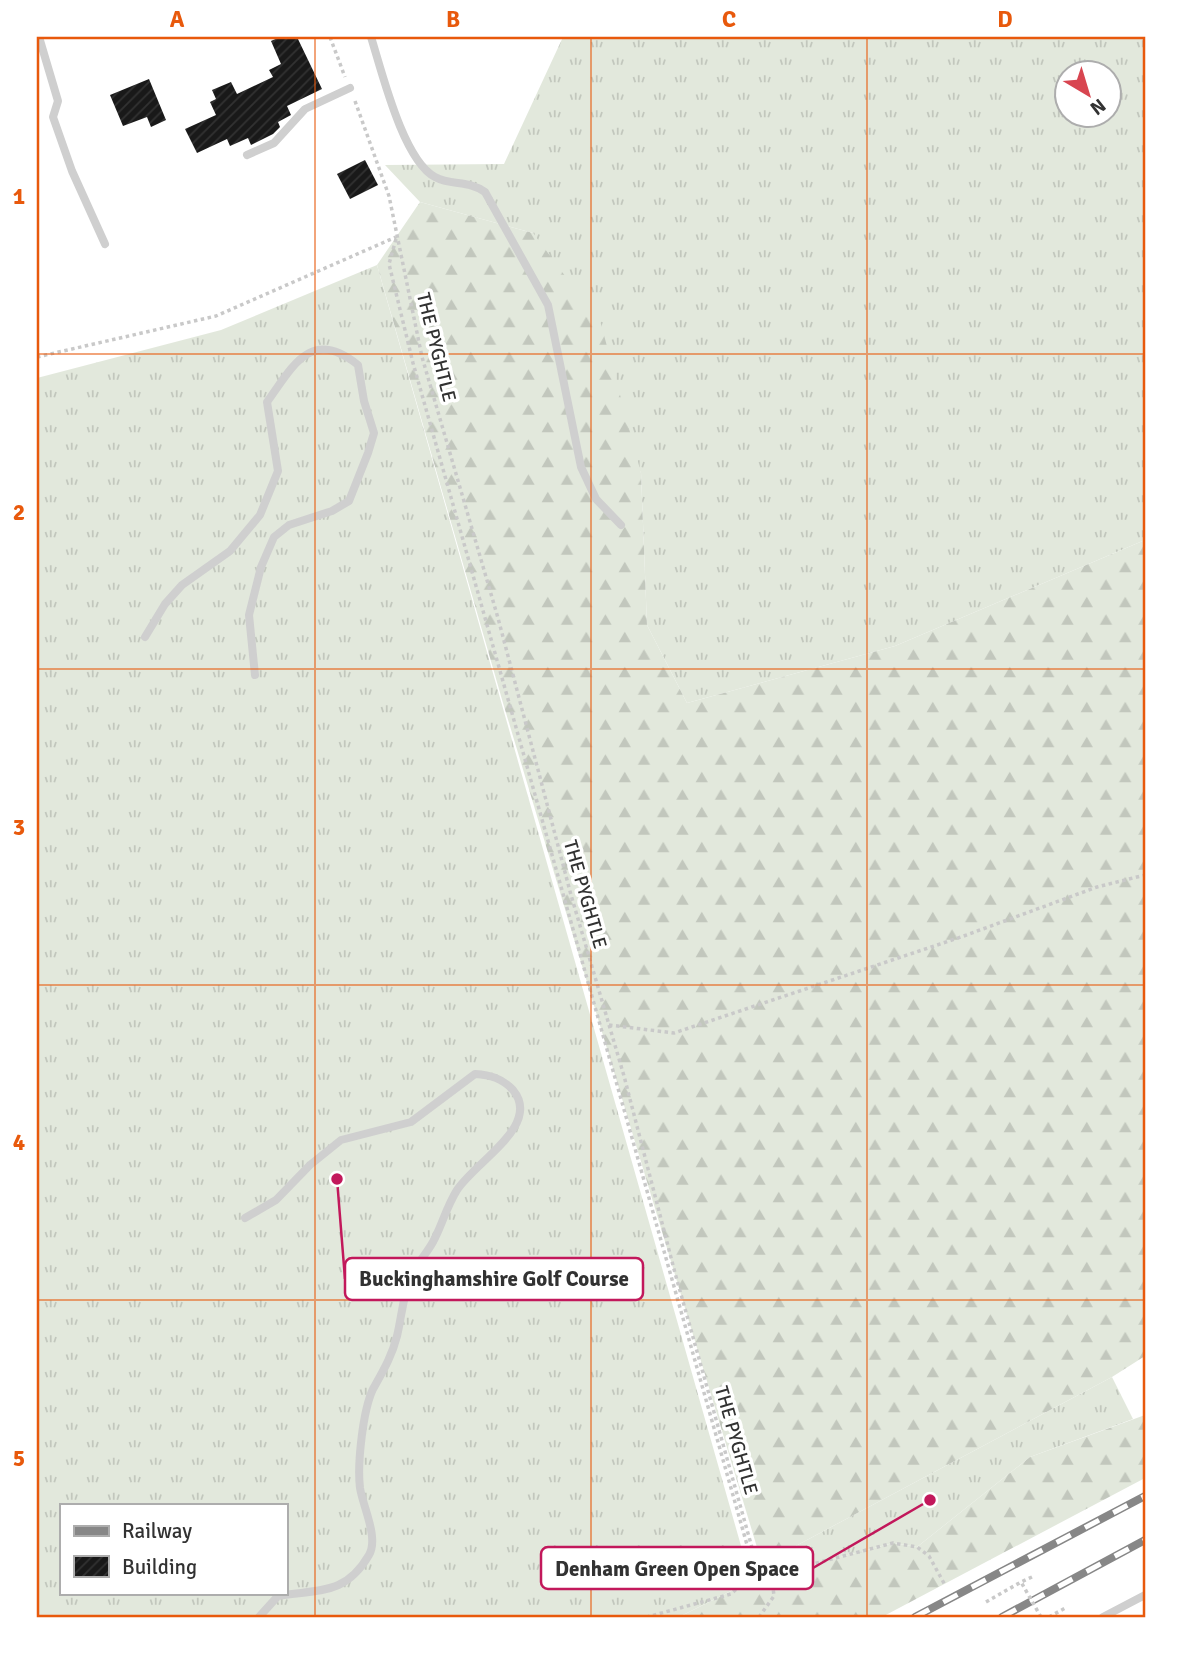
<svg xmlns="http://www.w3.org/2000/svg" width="1182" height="1654" font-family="Signika,sans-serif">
  <defs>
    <pattern id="grass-tufts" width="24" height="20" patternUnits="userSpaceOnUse" patternTransform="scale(1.75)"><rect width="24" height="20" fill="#e2e8dc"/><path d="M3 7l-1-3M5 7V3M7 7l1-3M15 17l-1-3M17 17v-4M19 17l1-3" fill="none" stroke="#c2c7bd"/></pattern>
    <pattern id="forest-firs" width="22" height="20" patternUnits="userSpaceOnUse" patternTransform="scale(1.75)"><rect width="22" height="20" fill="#e2e8dc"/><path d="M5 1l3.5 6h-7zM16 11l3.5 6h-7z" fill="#c2c7bd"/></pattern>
    <pattern id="building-hatch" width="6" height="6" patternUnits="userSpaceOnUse" patternTransform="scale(1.75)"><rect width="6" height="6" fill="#191919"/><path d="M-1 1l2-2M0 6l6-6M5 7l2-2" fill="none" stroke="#323232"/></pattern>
  </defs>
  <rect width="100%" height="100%" fill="#fff"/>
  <!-- grass -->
  <g fill="url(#grass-tufts)" fill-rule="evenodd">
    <path d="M563 37H1145V540L895 646 687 703 647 625 641 473 533 233 420 202 385 165 504 164ZM1066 74H1108V116H1066Z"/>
    <path d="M377 265 751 1581 679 1617H37V378L221 330ZM61 1505H285V1593H61Z"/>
    <path d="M1112 1377 1133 1419 1030 1457 917 1547 893 1543 792 1570H771L772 1567 762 1564Z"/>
  </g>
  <!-- forest -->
  <g fill="url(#forest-firs)">
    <path d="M420 202 533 233 601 324 641 473 647 625 687 703 895 646 1145 540V1356L1112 1377 762 1564 503 703 377 265Z"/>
    <path d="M1145 1415V1478L882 1617H679L751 1581 893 1543 917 1547 1030 1457Z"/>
  </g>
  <!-- building -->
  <g fill="url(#building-hatch)">
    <path d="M280 37H297L322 89 287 106 291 115 278 122 280 127 273 134 251 145 248 138 230 146 227 139 197 153 185 129 216 115 210 102 216 99 212 90 231 82 237 94 273 77 269 70 281 64 271 41Z"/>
    <path d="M149 79 166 120 151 127 147 117 123 126 110 95Z"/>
    <path d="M365 160 378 185 350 199 337 174Z"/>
  </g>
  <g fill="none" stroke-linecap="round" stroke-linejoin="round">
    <!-- path -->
    <g stroke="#c9c9c9" stroke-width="3.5" stroke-dasharray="3.5 3.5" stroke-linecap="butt">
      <path d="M330 37 345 77"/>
      <path d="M355 101 389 196 422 357 498 618 571 895 624 1076 675 1273 758 1569 782 1572 893 1543 917 1547 929 1556 945 1585"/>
      <path d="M396 239 389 264 413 363 753 1566 758 1569 731 1594 647 1617"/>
      <path d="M37 357 216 316 396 237"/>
      <path d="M609 1025 674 1033 961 937 1097 887 1145 875"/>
      <path d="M986 1602 1021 1582"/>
      <path d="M759 1617 774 1596 771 1570"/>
      <path d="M1049 1617 1067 1607"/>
    </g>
    <!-- lane -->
    <g stroke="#cfcfcf" stroke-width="8">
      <path d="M39 37 58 101 53 117 72 171 105 244"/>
      <path d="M371 37C382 72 403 160 435 177 451 186 469 180 485 192L548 305 581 467 596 499 621 525"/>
      <path d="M247 155 274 143 305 109 350 88"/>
      <path d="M145 637 165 604 182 585 230 551 260 515 278 471 267 402C293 366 311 327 358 365L364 401 374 433 368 453 349 501 332 511 289 525 274 537 261 567 249 615 255 675"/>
      <path d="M245 1218 276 1200 310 1165 341 1140 411 1122 475 1074C490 1075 502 1078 513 1090 542 1125 476 1161 457 1190 447 1206 443 1222 435 1238 429 1251 418 1262 412 1274 403 1294 402 1315 397 1336 392 1356 383 1371 373 1389 363 1410 357 1464 360 1488 363 1507 379 1538 369 1555 345 1596 318 1589 278 1596L259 1617"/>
      <path d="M1103 1617 1145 1595"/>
    </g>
    <defs>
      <g id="rail">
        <path d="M915 1617 1145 1496"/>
        <path d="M1002 1617 1145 1540"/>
      </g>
    </defs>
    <!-- rail casing -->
    <use href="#rail" stroke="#878787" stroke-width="8"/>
    <!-- rail -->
    <use href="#rail" stroke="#fff" stroke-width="5" stroke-dasharray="16" stroke-linecap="butt"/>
    <!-- path-bridge -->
    <path stroke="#c9c9c9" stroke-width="3.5" stroke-dasharray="3.5 3.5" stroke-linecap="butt" d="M1032 1577 1021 1582 1041 1617"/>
  </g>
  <!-- grid -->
  <path fill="none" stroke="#e8590c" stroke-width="2" stroke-opacity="0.55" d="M315 37V1617M591 37V1617M867 37V1617M37 354H1145M37 669H1145M37 985H1145M37 1300H1145"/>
  <g text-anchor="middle" stroke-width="7" stroke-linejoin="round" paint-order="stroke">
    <!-- street labels -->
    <g font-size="19" fill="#323232" stroke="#fff">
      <text transform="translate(437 347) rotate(76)" y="7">THE PYGHTLE</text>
      <text transform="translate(586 894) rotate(74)" y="7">THE PYGHTLE</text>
      <text transform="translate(737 1440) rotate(74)" y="7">THE PYGHTLE</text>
    </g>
  </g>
  <!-- callouts -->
  <path fill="none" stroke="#c2185b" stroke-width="2.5" d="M337 1179L345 1279M930 1500L813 1568"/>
  <g fill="#c2185b" stroke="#fff" stroke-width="2.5">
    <circle cx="337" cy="1179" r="7"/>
    <circle cx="930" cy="1500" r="7"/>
  </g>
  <g fill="#fff" stroke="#c2185b" stroke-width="2.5">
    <rect x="345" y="1258" width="298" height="42" rx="7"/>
    <rect x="541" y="1547" width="272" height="42" rx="7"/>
  </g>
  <g font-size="21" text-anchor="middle" font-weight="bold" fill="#323232">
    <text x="494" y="1286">Buckinghamshire Golf Course</text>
    <text x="677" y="1576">Denham Green Open Space</text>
  </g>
  <!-- border -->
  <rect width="1182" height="1654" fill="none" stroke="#ffffff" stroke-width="77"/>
  <!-- legend -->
  <rect x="60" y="1504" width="228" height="91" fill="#ffffff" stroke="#adadad" stroke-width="2"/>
  <rect x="74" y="1526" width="35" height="10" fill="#878787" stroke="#adadad" stroke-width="2"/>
  <text x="122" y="1538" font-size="21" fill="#323232">Railway</text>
  <rect x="74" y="1556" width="35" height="21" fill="url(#building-hatch)" stroke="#adadad" stroke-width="2"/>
  <text x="122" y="1574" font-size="21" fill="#323232">Building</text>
  <!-- north arrow -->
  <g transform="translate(1088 94) rotate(142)"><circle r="33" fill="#ffffff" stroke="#adadad" stroke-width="2"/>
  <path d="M0-5L12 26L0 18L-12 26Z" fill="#d84550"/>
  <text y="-10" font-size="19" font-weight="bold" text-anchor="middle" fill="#323232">N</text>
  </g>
  <rect x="38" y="38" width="1106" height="1578" fill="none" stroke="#e8590c" stroke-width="2.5"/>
  <g font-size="23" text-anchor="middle" font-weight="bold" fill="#e8590c">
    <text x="177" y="27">A</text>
    <text x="453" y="27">B</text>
    <text x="729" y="27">C</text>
    <text x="1005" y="27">D</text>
    <text x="19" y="204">1</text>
    <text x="19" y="520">2</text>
    <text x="19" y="835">3</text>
    <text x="19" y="1150">4</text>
    <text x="19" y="1466">5</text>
  </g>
</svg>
